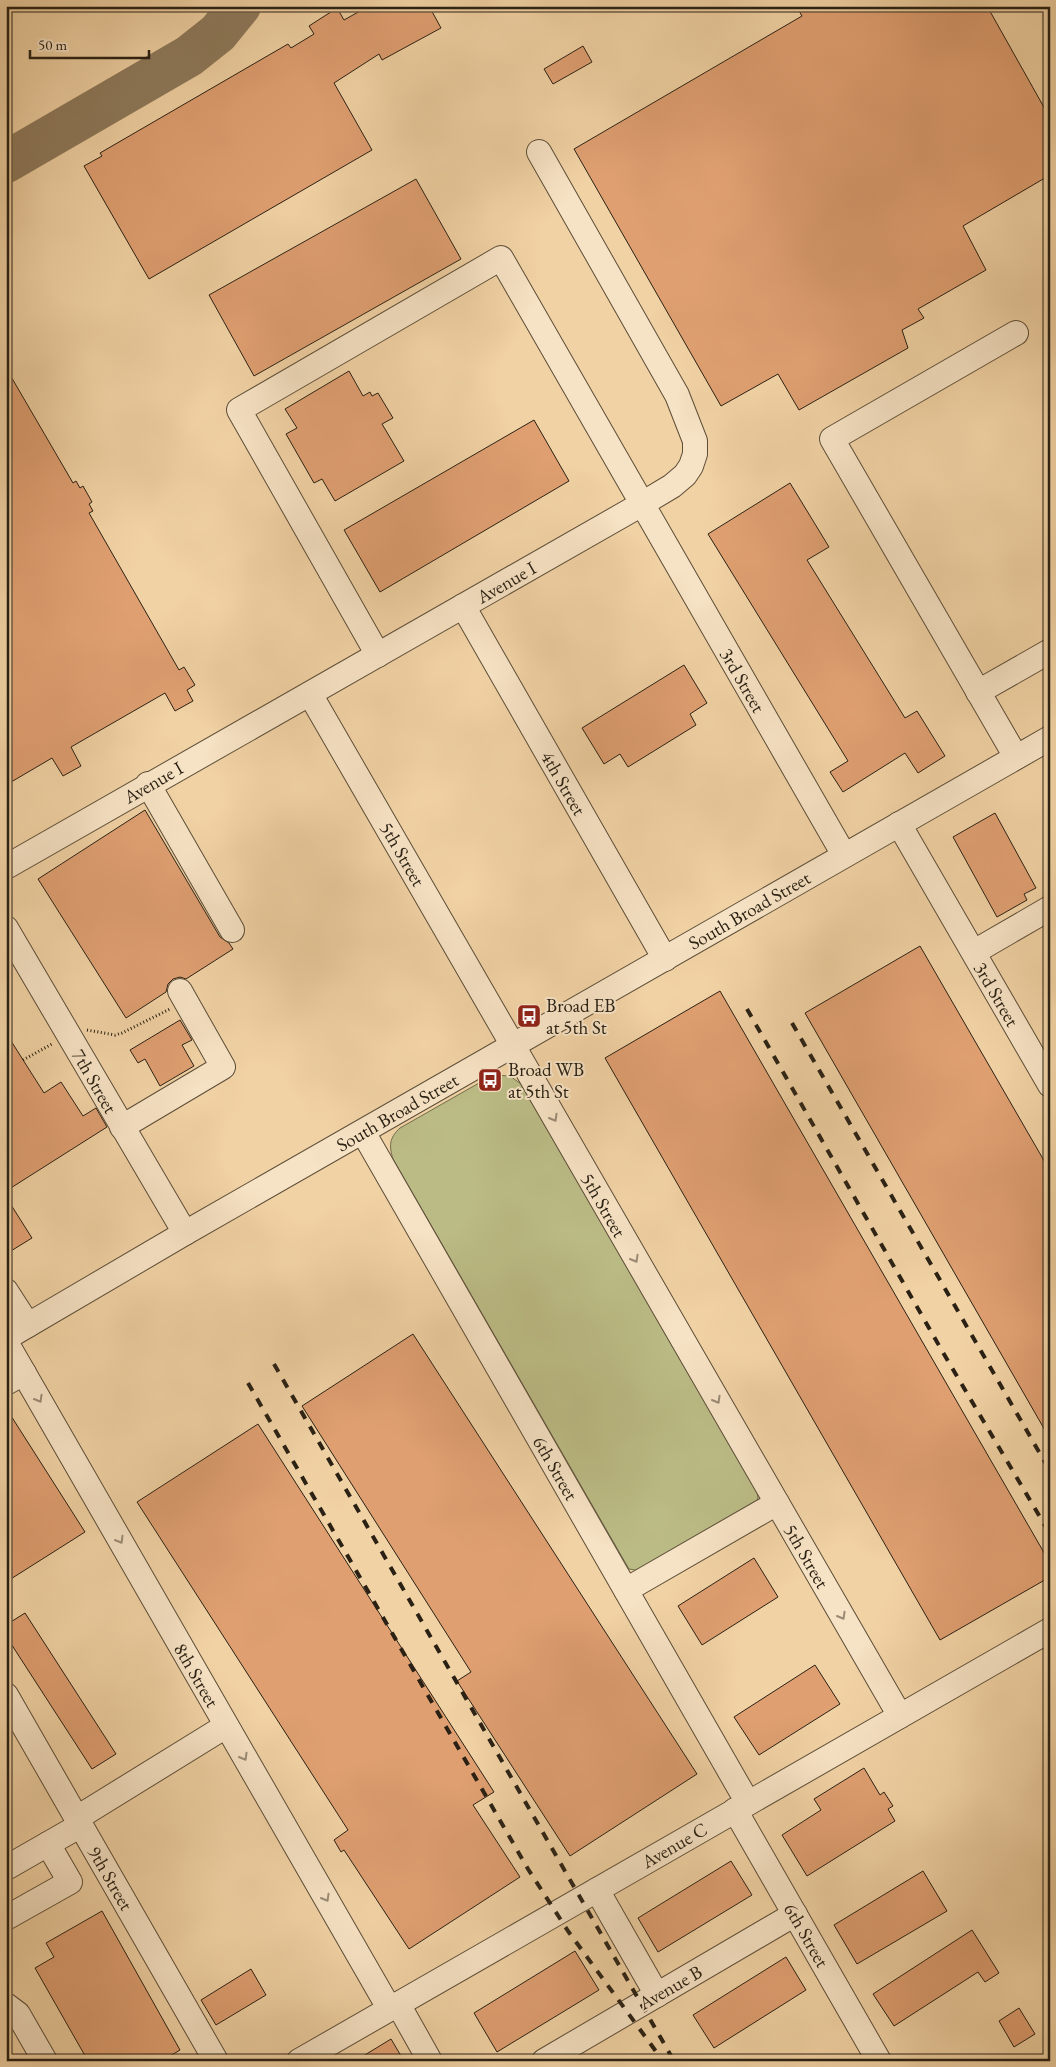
<svg xmlns="http://www.w3.org/2000/svg" width="1056" height="2067" font-family="'EB Garamond',serif">
  <rect width="100%" height="100%" fill="#f1d2a4"/>
  <filter id="stains"><feTurbulence type="fractalNoise" baseFrequency=".004" numOctaves="4"/><feColorMatrix values="0 0 0 0 .2 0 0 0 0 .09 0 0 0 0 .02 0 0 0 .5 -.17"/></filter>
  <radialGradient id="worn" r=".72"><stop offset=".6" stop-color="#630" stop-opacity="0"/><stop offset="1" stop-color="#630" stop-opacity=".3"/></radialGradient>
  <!-- green -->
  <path fill="#bbbb85" stroke="#726e4c" d="M493 1075 510 1076 521 1084 757 1491 758 1498 755 1505 641 1571 629 1569 393 1159C389 1146 389 1138 400 1128Z"/>
  <g fill="none" stroke-linecap="round" stroke-linejoin="round">
    <!-- taxiway -->
    <path stroke="#8e7a5c" stroke-width="42" d="M6 162 189 56 218 33 240 6"/>
  </g>
  <!-- building -->
  <g fill="#df9f71" stroke="#2a2114">
    <path d="M369 6H429L441 28 382 60 379 54 334 83 372 150 149 279 84 166 102 156 100 153 288 44 291 48 314 34 309 26 337 8 344 20Z"/>
    <path d="M796 6H987L1050 118V175L963 226 986 270 918 309 924 318 902 330 908 348 799 410 778 374 721 406 574 149 802 16Z"/>
    <path d="M583 46 592 62 553 84 544 69Z"/>
    <path d="M416 179 461 259 254 376 209 295Z"/>
    <path d="M6 368 73 483 76 481 80 488 83 486 92 502 89 504 93 511 89 513 179 670 184 667 195 685 187 690 193 701 175 711 165 693 71 747 81 766 63 776 52 758 6 785Z"/>
    <path d="M349 371 363 396 370 392 372 396 378 393 393 418 382 424 404 461 335 501 322 479 314 483 286 434 297 428 285 409Z"/>
    <path d="M534 420 569 481 380 592 344 530Z"/>
    <path d="M790 483 829 547 807 560 905 718 917 711 945 756 918 773 905 753 843 792 830 772 848 761 708 534Z"/>
    <path d="M684 665 707 703 690 714 696 725 628 767 620 754 604 764 582 728Z"/>
    <path d="M145 810 220 937 229 943 233 949 186 979 180 977 173 979 168 984 166 992 126 1018 38 879Z"/>
    <path d="M995 813 1036 888 1024 894 1027 900 997 917 953 837Z"/>
    <path d="M920 946 1050 1171V1439L805 1013Z"/>
    <path d="M720 991 1050 1563V1577L940 1640 605 1058Z"/>
    <path d="M180 1020 192 1040 182 1045 194 1066 160 1086 145 1059 138 1063 130 1050Z"/>
    <path d="M6 1033 44 1093 61 1082 83 1116 96 1108 107 1127 6 1191Z"/>
    <path d="M6 1197 32 1238 6 1254Z"/>
    <path d="M413 1334 697 1774 570 1856 457 1681 471 1672 302 1406Z"/>
    <path d="M6 1408 85 1532 6 1582Z"/>
    <path d="M258 1424 494 1792 473 1805 520 1877 409 1949 344 1850 341 1852 334 1840 348 1830 137 1502Z"/>
    <path d="M754 1558 778 1597 702 1645 678 1606Z"/>
    <path d="M25 1613 116 1754 92 1769 6 1636V1625Z"/>
    <path d="M815 1665 840 1704 759 1755 734 1717Z"/>
    <path d="M864 1768 880 1795 884 1792 893 1806 888 1809 895 1821 807 1876 782 1835 821 1810 814 1799Z"/>
    <path d="M731 1861 752 1895 658 1952 638 1918Z"/>
    <path d="M923 1871 947 1911 857 1964 834 1925Z"/>
    <path d="M102 1911 180 2050 162 2061H88L35 1968 54 1957 46 1943Z"/>
    <path d="M972 1930 999 1973 985 1982 978 1972 894 2026 873 1994Z"/>
    <path d="M575 1951 599 1990 497 2052 474 2013Z"/>
    <path d="M786 1957 806 1990 714 2048 693 2015Z"/>
    <path d="M251 1969 266 1995 216 2025 201 2000Z"/>
    <path d="M1019 2008 1035 2034 1014 2047 999 2021Z"/>
    <path d="M391 2039 404 2061H355Z"/>
  </g>
  <g fill="none" stroke-linecap="round" stroke-linejoin="round">
    <defs>
      <g id="minor">
        <path d="M1016 333 832 439 1016 757"/>
        <path d="M463 606 665 959"/>
        <path d="M378 655 239 410 501 258 844 855"/>
        <path d="M978 692 1050 651"/>
        <path d="M310 694 900 1716"/>
        <path d="M148 784 232 930"/>
        <path d="M899 824 1050 1085"/>
        <path d="M6 867 642 504 672 486 685 475 691 466 695 454V441L677 395 539 152"/>
        <path d="M6 928 185 1233"/>
        <path d="M974 952 1050 908"/>
        <path d="M122 1127 223 1067 180 991"/>
        <path d="M363 1132 748 1803"/>
        <path d="M6 1291 28 1325"/>
        <path d="M6 1338 185 1233 1050 738"/>
        <path d="M6 1342 389 2008"/>
        <path d="M6 1383 24 1373"/>
        <path d="M626 1590 777 1503"/>
        <path d="M6 1695 216 2061"/>
        <path d="M735 1810 879 2061"/>
        <path d="M77 1818 226 1726"/>
        <path d="M6 1868 81 1825"/>
        <path d="M597 1890 657 1995"/>
        <path d="M6 1918 70 1882 48 1844"/>
        <path d="M398 2004 430 2061"/>
        <path d="M6 2005 18 2014 45 2061"/>
        <path d="M299 2061 1050 1630"/>
        <path d="M544 2061 795 1914"/>
      </g>
    </defs>
    <!-- minor casing -->
    <use href="#minor" stroke="#5c4d38" stroke-width="26"/>
    <!-- path -->
    <g stroke="#2a2114" stroke-width="3" stroke-dasharray="1 2.5" stroke-linecap="butt">
      <path d="M87 1030 115 1035 122 1033 170 1009"/>
      <path d="M23 1060 52 1044"/>
    </g>
    <!-- minor -->
    <use href="#minor" stroke="#f6e2c4" stroke-width="24"/>
    <!-- rail -->
    <g stroke="#2a2114" stroke-width="4" stroke-dasharray="9 9" stroke-linecap="butt">
      <path d="M747 1009 941 1349 1050 1534"/>
      <path d="M792 1023 1050 1471"/>
      <path d="M274 1364 674 2061"/>
      <path d="M248 1383 528 1869 568 1931 663 2061"/>
    </g>
  </g>
  <!-- one-way arrows -->
  <defs><path id="oneway-chevron" d="M-2-3.5L2.5 0L-2 3.5" fill="none" stroke-width="1.6" stroke-linecap="round" stroke-linejoin="round" transform="scale(1.25)"/></defs>
  <g stroke="#9a8b75">
    <use href="#oneway-chevron" transform="translate(554 1118) rotate(60)"/>
    <use href="#oneway-chevron" transform="translate(635 1259) rotate(60)"/>
    <use href="#oneway-chevron" transform="translate(39 1399) rotate(60)"/>
    <use href="#oneway-chevron" transform="translate(717 1400) rotate(60)"/>
    <use href="#oneway-chevron" transform="translate(120 1540) rotate(60)"/>
    <use href="#oneway-chevron" transform="translate(842 1616) rotate(60)"/>
    <use href="#oneway-chevron" transform="translate(244 1757) rotate(60)"/>
    <use href="#oneway-chevron" transform="translate(326 1898) rotate(60)"/>
  </g>
  <!-- icons -->
  <defs>
    <symbol id="bus-square" viewBox="-11 -11 22 22"><rect x="-9" y="-9" width="18" height="18" rx="4" fill="#8f2418" stroke="#f6e2c4"/><path d="M-5-6H5V4H4V6H2V4H-2V6H-4V4H-5ZM-3.5-4V0h7V-4ZM-3.5 1.2v1.5H-2V1.2ZM2 1.2v1.5H3.5V1.2Z" fill="#fff"/></symbol>
  </defs>
  <g fill-rule="evenodd">
    <use href="#bus-square" x="515" y="1002" width="28" height="28"/>
    <use href="#bus-square" x="476" y="1066" width="28" height="28"/>
  </g>
  <g text-anchor="middle" stroke-width="4" stroke-linejoin="round" paint-order="stroke">
    <!-- street labels -->
    <g font-size="19" fill="#2a2114" stroke="#f6e2c4">
      <text transform="translate(506 582) rotate(-30)" y="7">Avenue I</text>
      <text transform="translate(743 680) rotate(60)" y="7">3rd Street</text>
      <text transform="translate(153 782) rotate(-30)" y="7">Avenue I</text>
      <text transform="translate(564 783) rotate(60)" y="7">4th Street</text>
      <text transform="translate(403 854) rotate(60)" y="7">5th Street</text>
      <text transform="translate(749 910) rotate(-30)" y="7">South Broad Street</text>
      <text transform="translate(997 994) rotate(60)" y="7">3rd Street</text>
      <text transform="translate(95 1081) rotate(60)" y="7">7th Street</text>
      <text transform="translate(397 1112) rotate(-30)" y="7">South Broad Street</text>
      <text transform="translate(604 1205) rotate(60)" y="7">5th Street</text>
      <text transform="translate(556 1468) rotate(60)" y="7">6th Street</text>
      <text transform="translate(807 1556) rotate(60)" y="7">5th Street</text>
      <text transform="translate(197 1675) rotate(60)" y="7">8th Street</text>
      <text transform="translate(674 1845) rotate(-30)" y="7">Avenue C</text>
      <text transform="translate(111 1878) rotate(60)" y="7">9th Street</text>
      <text transform="translate(807 1935) rotate(60)" y="7">6th Street</text>
      <text transform="translate(670 1987) rotate(-30)" y="7">Avenue B</text>
    </g>
    <!-- poi labels -->
    <g font-size="19" fill="#2a2114" stroke="#f6e2c4" text-anchor="start">
      <text x="546" y="1012">Broad EB<tspan x="546" dy="22">at 5th St</tspan></text>
      <text x="508" y="1076">Broad WB<tspan x="508" dy="22">at 5th St</tspan></text>
    </g>
  </g>
  <!-- margin -->
  <rect width="1056" height="2067" fill="none" stroke="#f1d2a4" stroke-width="25"/>
  <rect x="8" y="8" width="1041" height="2052" fill="none" stroke="#2a2114" stroke-width="2.5"/>
  <rect x="12" y="12" width="1031" height="2042" fill="none" stroke="#2a2114"/>
  <!-- scale -->
  <path d="M30 50v8h119v-8" fill="none" stroke="#2a2114" stroke-width="2.5"/>
  <text x="38" y="50" font-size="15" fill="#2a2114" stroke="#f6e2c4" stroke-width="4" paint-order="stroke">50 m</text>
  <rect width="100%" height="100%" filter="url(#stains)"/>
  <rect width="100%" height="100%" fill="url(#worn)"/>
</svg>
